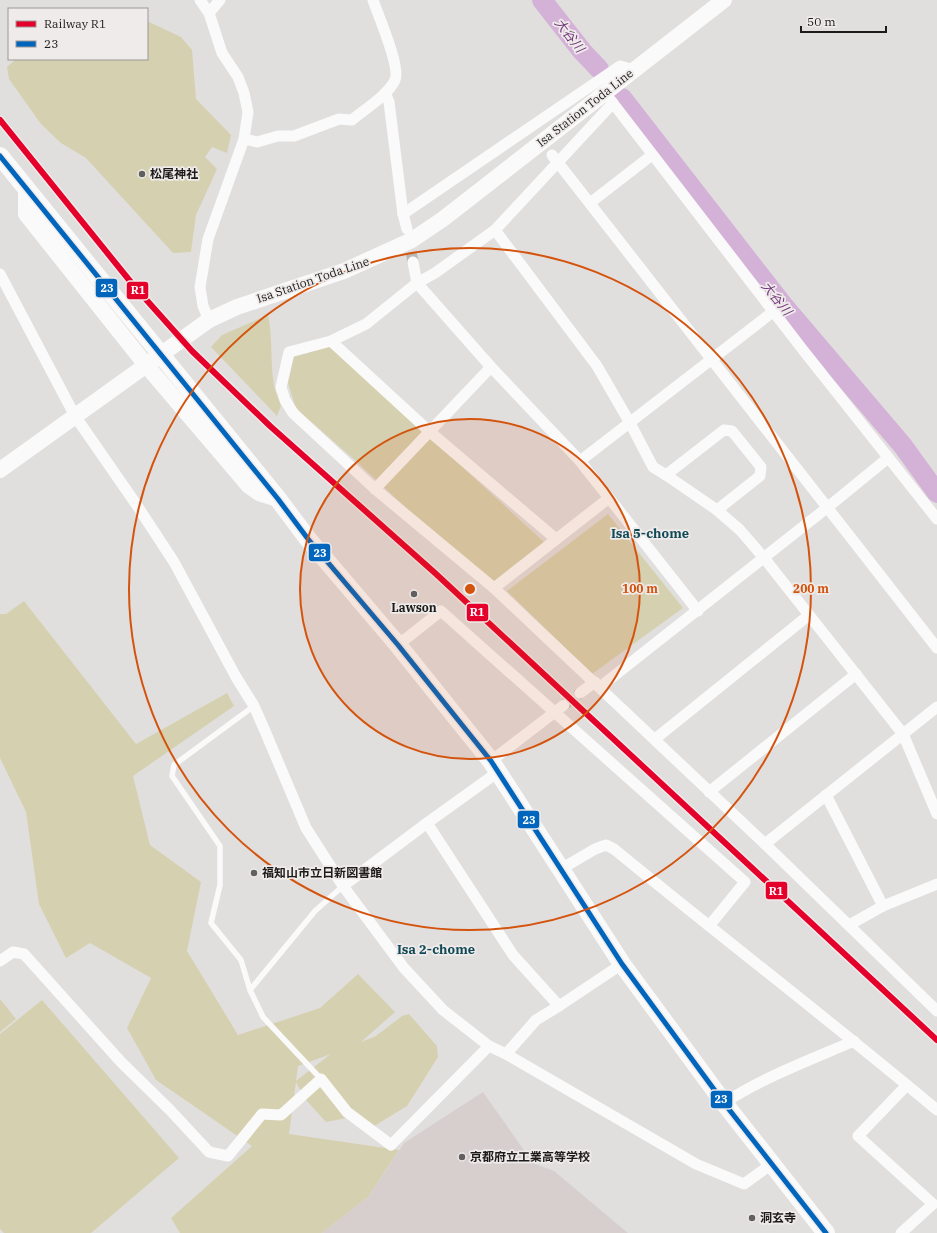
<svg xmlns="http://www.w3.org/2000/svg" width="937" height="1233" font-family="'IBM Plex Serif','Noto Sans JP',serif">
  <rect width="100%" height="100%" fill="#e1dfde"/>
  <!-- built -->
  <path fill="#d7cfce" d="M483 1092 533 1163 554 1171 628 1233H322L368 1197 404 1143Z"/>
  <!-- green -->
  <g fill="#d5d1b0" fill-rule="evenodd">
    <path d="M147 21 181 37 192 50 196 99 231 135 227 153 212 147 205 157 217 169 196 215 191 252 173 253 86 158 61 143 41 124 9 79 7 67 16 59H147Z"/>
    <path d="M268 315C273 338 270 362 274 385 275 392 279 399 281 406L277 416 211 347 222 335Z"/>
    <path d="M331 346 545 543 491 587 357 462 301 413 295 406 288 383 294 357Z"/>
    <path d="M608 514 683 608 592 674 507 591Z"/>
    <path d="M24 601 136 744 227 693 234 706 133 776 150 845 201 882 187 951 238 1035 320 1008 358 974 395 1012 361 1042 376 1036 402 1016 409 1014 437 1046 438 1057 407 1106 371 1128 347 1118 326 1122 305 1099 296 1082 289 1134 399 1150 368 1197 322 1233H180L171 1218 252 1146 156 1080 127 1028 151 978 90 943 66 958 39 904 26 812 0 758V614H6ZM331 1054 328 1056 296 1081 298 1066Z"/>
    <path d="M0 999 16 1019 0 1032Z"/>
    <path d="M42 1000 179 1158 91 1233H4L0 1229V1034Z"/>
  </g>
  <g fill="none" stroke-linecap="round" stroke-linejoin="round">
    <!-- river -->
    <g stroke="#d4b2d7" stroke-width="20">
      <path d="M542 0 582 51 599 69"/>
      <path d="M622 98 783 305 903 446 937 493"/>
    </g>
    <!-- street-tunnel -->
    <g stroke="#bab8b7" stroke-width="11" stroke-dasharray="11 5.5" stroke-linecap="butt">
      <path d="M408 236 413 262"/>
      <path d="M564 705 580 693"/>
    </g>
    <!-- lane -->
    <g stroke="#fafafa" stroke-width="5.5">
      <path d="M250 990 241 960 211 923 220 885V846L172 776 174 765 254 706"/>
      <path d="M321 1079 263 1017 250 990 315 911 343 886"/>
    </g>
    <!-- street -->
    <g stroke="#fafafa" stroke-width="11">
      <path d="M200 0 209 13 222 53 238 77 244 93 248 112 244 139 208 239 200 287 203 306 209 320"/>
      <path d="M209 13 220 0"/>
      <path d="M385 93 389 102 403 214 407 229"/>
      <path d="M609 98 803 350 937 519"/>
      <path d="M613 103 495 230 435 273 417 283 366 324 331 341 289 352 281 387 285 400 293 413 375 489 494 588 765 844 937 1011"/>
      <path d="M244 139 257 142 278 136H294L339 119 352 120C364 110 389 94 395 80 401 67 378 15 373 0"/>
      <path d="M552 155 937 648"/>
      <path d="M590 203 652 155"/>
      <path d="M403 214 620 66 634 70"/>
      <path d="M495 230 597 366 630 423 653 467 666 475 717 510 740 530 764 558 903 734 937 814"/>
      <path d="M413 262 417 283 491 367 580 461 698 611"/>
      <path d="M0 274 75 416 136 504 174 562 236 677 254 706 265 731 306 828 343 886 404 968 443 1010 489 1046 506 1054 696 1164 744 1184 773 1163"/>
      <path d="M331 341 430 432 556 539"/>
      <path d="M580 461 774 311"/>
      <path d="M666 475 724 430 732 431 761 467 760 476 717 510"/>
      <path d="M375 489 491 367"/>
      <path d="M494 588 609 498"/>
      <path d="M398 645 441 611 745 882 709 926"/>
      <path d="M600 687 828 507 888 458"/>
      <path d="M580 693 595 682"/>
      <path d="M655 739 809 615"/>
      <path d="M491 761 564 705"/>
      <path d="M709 792 856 674"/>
      <path d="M826 795 883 906"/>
      <path d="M427 823 513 955 559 1006 622 964"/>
      <path d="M765 844 937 707"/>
      <path d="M561 869 595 849 606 845 614 849C721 937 831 1021 937 1110"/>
      <path d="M343 886 427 823 498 772"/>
      <path d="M849 925 883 906 937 884"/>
      <path d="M0 961 13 952 24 954 121 1062 170 1110 209 1152 228 1156 262 1114 281 1115 321 1079 347 1112 391 1145 489 1046"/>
      <path d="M506 1054 536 1020 559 1006"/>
      <path d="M724 1103C764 1077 810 1060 854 1041"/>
      <path d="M901 1233 933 1204 858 1136 907 1085"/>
    </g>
    <!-- secondary -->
    <g stroke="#fafafa" stroke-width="16">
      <path d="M26 188V214L146 365 249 486 259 493 278 499"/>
      <path d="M0 470 209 320 237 307 344 271 412 240 443 219 724 0"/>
    </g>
    <!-- primary -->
    <path stroke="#fafafa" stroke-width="18" d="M0 156 278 499 308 539 398 645 491 761 622 964 724 1103 826 1233"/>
    <defs>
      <path id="bus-1" d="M0 156 278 499 308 539 398 645 491 761 622 964 724 1103 826 1233"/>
    </defs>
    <!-- bus-1 casing -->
    <use href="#bus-1" stroke="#efebea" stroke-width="8"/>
    <!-- bus-1 -->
    <use href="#bus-1" stroke="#0065bd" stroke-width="5"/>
    <defs>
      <path id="rail-1" d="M0 120 134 286 192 351 270 426 435 573 937 1040"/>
    </defs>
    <!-- rail-1 casing -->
    <use href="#rail-1" stroke="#efebea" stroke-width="9"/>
    <!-- rail-1 -->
    <use href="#rail-1" stroke="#e4002b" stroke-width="6"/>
  </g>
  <!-- distance rings -->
  <circle cx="470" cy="589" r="170" fill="#d4530d" fill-opacity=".12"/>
  <g fill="none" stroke="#d4530d" stroke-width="2">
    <circle cx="470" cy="589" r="170"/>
    <circle cx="470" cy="589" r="341"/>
  </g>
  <!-- markers -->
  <g fill="#61605f" stroke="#efebea" stroke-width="1.5">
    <circle cx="142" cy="174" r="4"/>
    <circle cx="414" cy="594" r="4"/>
    <circle cx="254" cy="873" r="4"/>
    <circle cx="462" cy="1157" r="4"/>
    <circle cx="752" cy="1218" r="4"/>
  </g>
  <g text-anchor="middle" stroke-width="3.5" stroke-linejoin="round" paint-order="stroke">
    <!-- street labels -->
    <g font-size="12" fill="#1c1b1a" stroke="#efebea">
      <text transform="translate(585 108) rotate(-38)" y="4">Isa Station Toda Line</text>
      <text transform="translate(313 280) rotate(-19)" y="4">Isa Station Toda Line</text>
    </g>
    <!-- poi labels -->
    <g font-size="12" font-weight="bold" fill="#1c1b1a" stroke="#efebea" text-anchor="start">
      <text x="150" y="178">松尾神社</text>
      <text x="414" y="612" text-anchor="middle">Lawson</text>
      <text x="262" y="877">福知山市立日新図書館</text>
      <text x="470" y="1161">京都府立工業高等学校</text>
      <text x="760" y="1222">洞玄寺</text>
    </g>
    <!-- water labels -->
    <g font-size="13" font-style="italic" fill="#763b7e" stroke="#efebea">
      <text transform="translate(570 35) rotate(52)" y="5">大谷川</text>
      <text transform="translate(777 298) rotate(51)" y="5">大谷川</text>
    </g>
    <!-- neighbourhood labels -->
    <g font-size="13" font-weight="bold" fill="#104856" stroke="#efebea">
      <text x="650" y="538">Isa 5-chome</text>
      <text x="436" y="954">Isa 2-chome</text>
    </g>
  </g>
  <circle cx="470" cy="589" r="6" fill="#d4530d" stroke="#efebea" stroke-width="2"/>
  <g font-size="12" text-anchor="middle" font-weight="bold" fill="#d4530d" stroke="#efebea" stroke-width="3.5" stroke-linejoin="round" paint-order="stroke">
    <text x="640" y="593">100 m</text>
    <text x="811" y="593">200 m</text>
  </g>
  <g stroke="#efebea" stroke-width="1.5">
    <rect x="95" y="278" width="23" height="20" rx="4" fill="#0065bd"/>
    <rect x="126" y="281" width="23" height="19" rx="4" fill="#e4002b"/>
    <rect x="308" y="543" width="23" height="19" rx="4" fill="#0065bd"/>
    <rect x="466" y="603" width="23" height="19" rx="4" fill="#e4002b"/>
    <rect x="517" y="810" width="23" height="19" rx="4" fill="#0065bd"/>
    <rect x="765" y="881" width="23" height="19" rx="4" fill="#e4002b"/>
    <rect x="710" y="1090" width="23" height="19" rx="4" fill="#0065bd"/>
  </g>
  <g font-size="11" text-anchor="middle" font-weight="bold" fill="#fff">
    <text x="107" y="292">23</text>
    <text x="138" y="294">R1</text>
    <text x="320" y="557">23</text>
    <text x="477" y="616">R1</text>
    <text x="529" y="824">23</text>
    <text x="776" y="895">R1</text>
    <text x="721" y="1103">23</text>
  </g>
  <!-- legend -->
  <rect x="8" y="8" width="140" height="52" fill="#efebea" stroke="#9b9897"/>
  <rect x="16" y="21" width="20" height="6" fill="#e4002b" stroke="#9b9897"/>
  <text x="44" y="28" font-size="12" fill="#1c1b1a">Railway R1</text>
  <rect x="16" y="41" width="20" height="6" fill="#0065bd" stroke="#9b9897"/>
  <text x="44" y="48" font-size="12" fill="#1c1b1a">23</text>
  <!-- scale -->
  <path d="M801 26v6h85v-6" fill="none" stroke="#1c1b1a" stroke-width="2"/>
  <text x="807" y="26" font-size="12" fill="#1c1b1a" stroke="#efebea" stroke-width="3" paint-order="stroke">50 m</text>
</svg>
